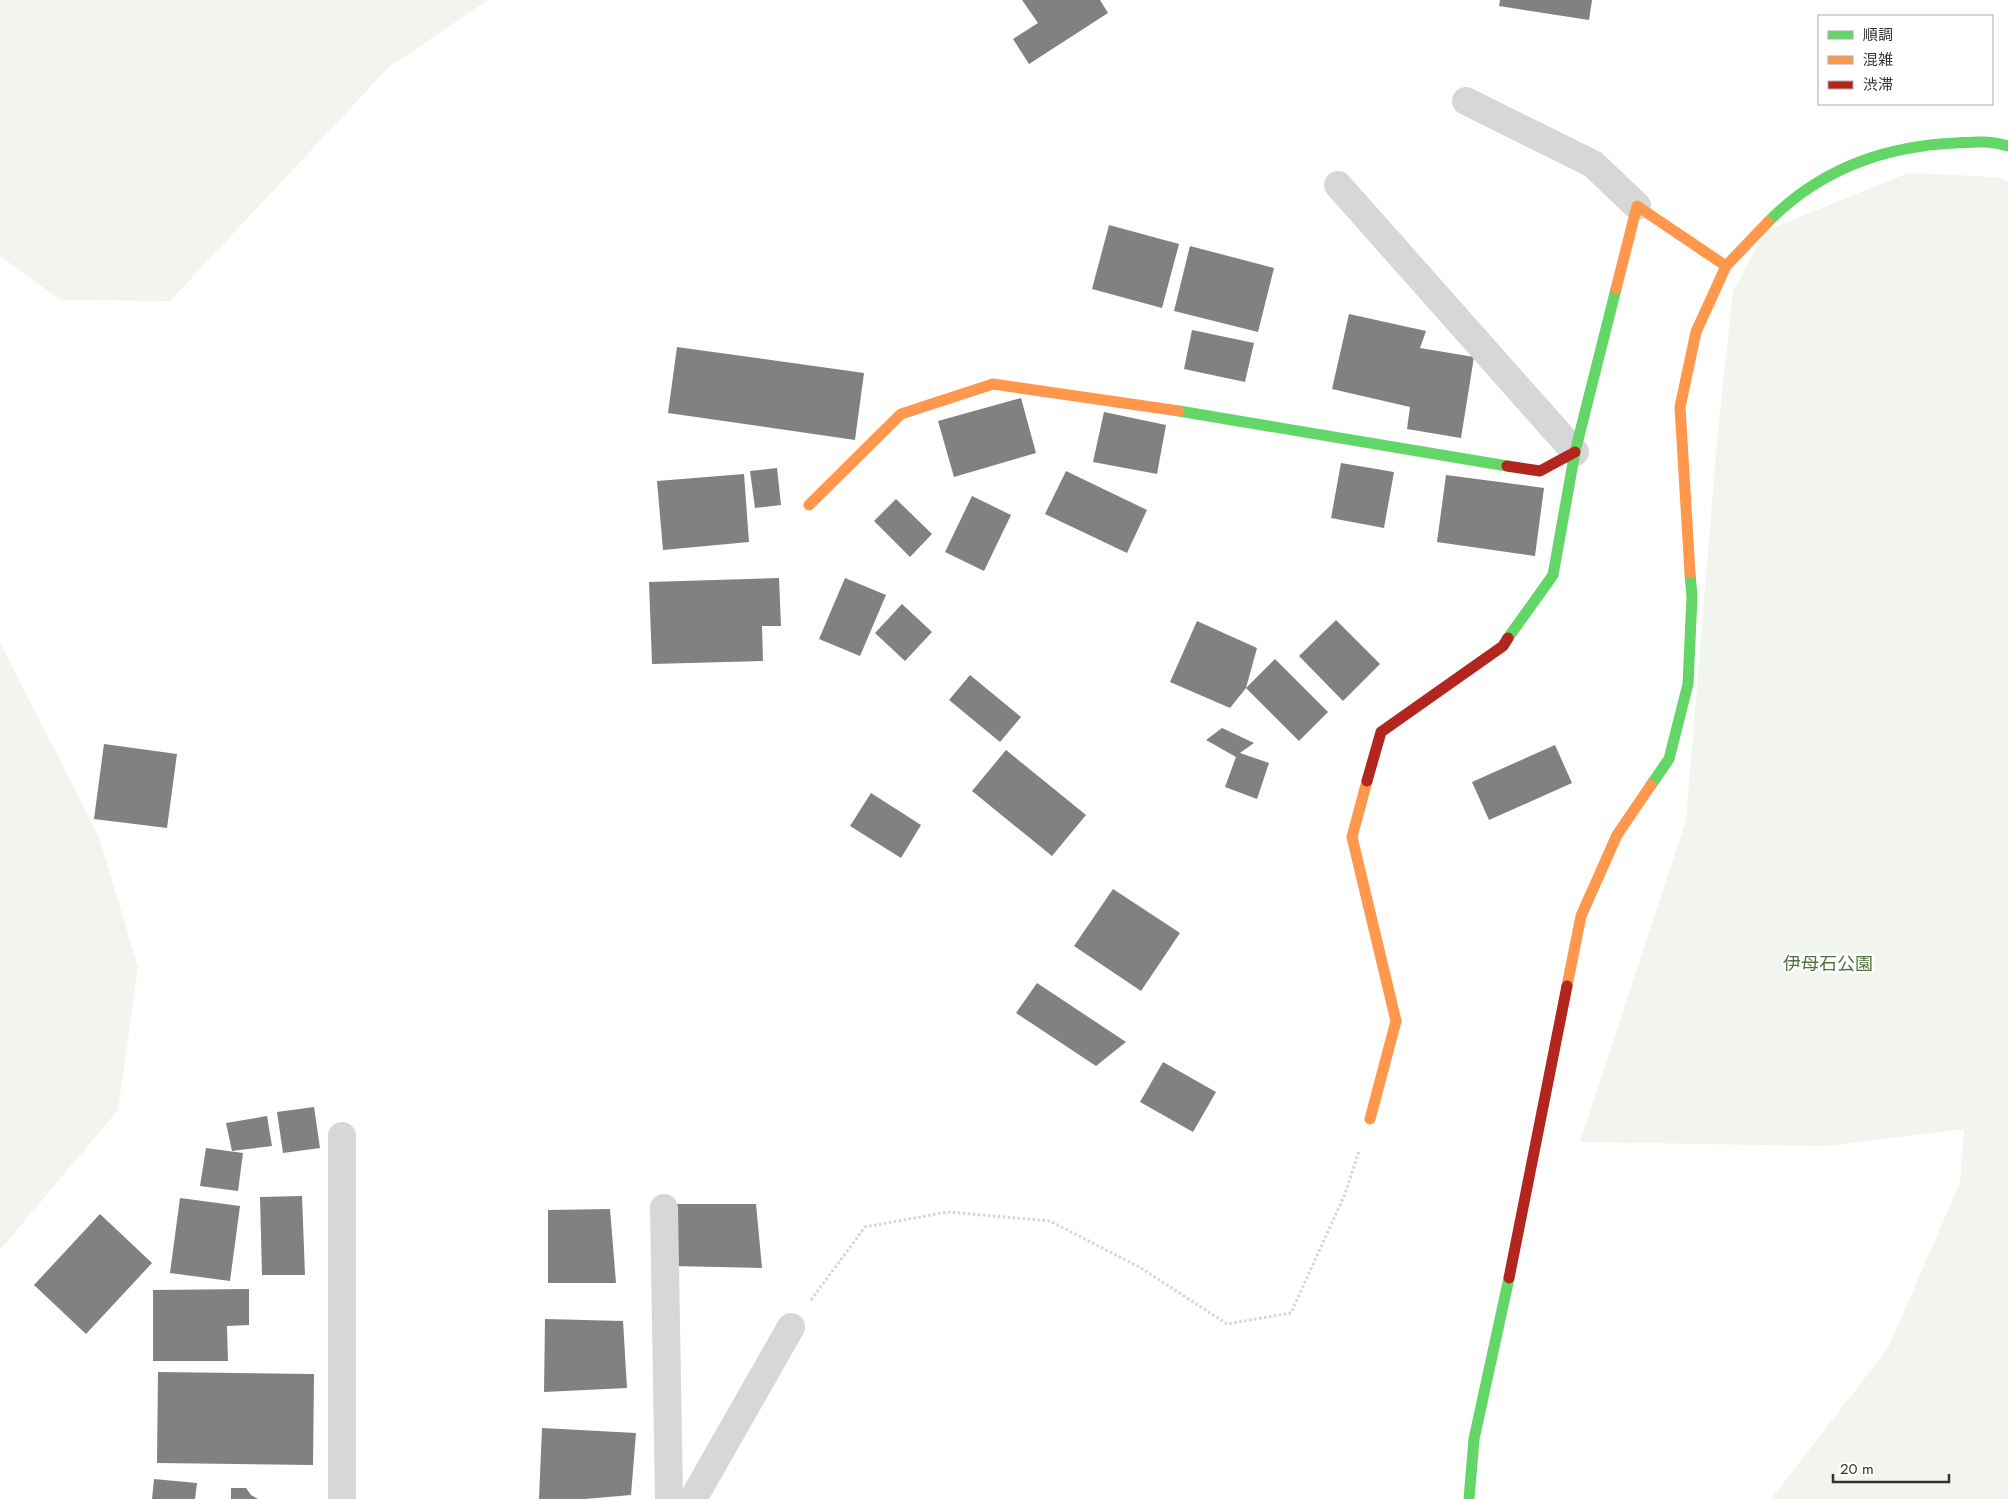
<svg xmlns="http://www.w3.org/2000/svg" width="2008" height="1499" font-family="Jost,'Noto Sans JP',sans-serif">
  <rect width="100%" height="100%" fill="#fff"/>
  <!-- green -->
  <g fill="#f1f5ed">
    <path d="M0 0H488L389 67 170 301 60 300 0 256Z"/>
    <path d="M1908 173 1996 177 2008 181V1499H1771L1888 1348 1960 1183 1964 1129 1826 1146 1580 1142 1686 820 1718 430 1733 291 1765 231Z"/>
    <path d="M0 643 99 837 138 967 118 1110 0 1250Z"/>
  </g>
  <!-- building -->
  <g fill="#818181">
    <path d="M1022 0H1100L1108 13 1029 64 1013 39 1038 23Z"/>
    <path d="M1500 0H1592L1589 20 1499 6Z"/>
    <path d="M1109 225 1179 244 1162 308 1092 289Z"/>
    <path d="M1190 246 1274 268 1258 332 1174 311Z"/>
    <path d="M1349 314 1426 331 1420 348 1474 357 1461 438 1407 429 1410 407 1332 389Z"/>
    <path d="M1192 330 1254 343 1245 382 1184 369Z"/>
    <path d="M677 347 864 373 855 440 668 413Z"/>
    <path d="M1021 398 1036 453 954 477 938 421Z"/>
    <path d="M1104 412 1166 425 1157 474 1093 462Z"/>
    <path d="M1341 463 1394 472 1384 528 1331 518Z"/>
    <path d="M777 468 781 505 755 508 750 471Z"/>
    <path d="M1066 471 1147 510 1127 553 1045 514Z"/>
    <path d="M744 474 749 542 663 550 657 481Z"/>
    <path d="M1446 475 1544 488 1535 556 1437 542Z"/>
    <path d="M972 496 1011 515 984 571 945 552Z"/>
    <path d="M896 499 932 534 910 557 874 521Z"/>
    <path d="M779 578 781 626H762L763 661 652 664 649 582Z"/>
    <path d="M845 578 886 595 860 656 819 639Z"/>
    <path d="M902 604 932 632 905 661 875 633Z"/>
    <path d="M1336 620 1380 664 1343 701 1299 656Z"/>
    <path d="M1197 621 1257 648 1246 688 1275 659 1328 712 1299 741 1246 688 1230 708 1170 682Z"/>
    <path d="M970 675 1021 717 1000 742 949 700Z"/>
    <path d="M1222 728 1254 743 1240 753 1269 763 1257 799 1225 787 1236 757 1206 740Z"/>
    <path d="M104 744 177 754 167 828 94 819Z"/>
    <path d="M1555 745 1572 783 1489 820 1472 782Z"/>
    <path d="M1006 750 1086 815 1052 856 972 791Z"/>
    <path d="M871 793 921 825 901 858 850 826Z"/>
    <path d="M1113 889 1180 933 1141 991 1074 946Z"/>
    <path d="M1037 983 1126 1042 1096 1066 1016 1013Z"/>
    <path d="M1163 1062 1216 1092 1193 1132 1140 1102Z"/>
    <path d="M314 1107 320 1148 283 1153 277 1112Z"/>
    <path d="M267 1116 272 1146 232 1151 226 1123Z"/>
    <path d="M206 1148 243 1153 238 1191 200 1186Z"/>
    <path d="M302 1196 305 1275H262L260 1197Z"/>
    <path d="M180 1198 240 1206 230 1281 170 1273Z"/>
    <path d="M677 1204H756L762 1268 671 1266Z"/>
    <path d="M610 1209 616 1283H548V1210Z"/>
    <path d="M100 1214 152 1263 86 1334 34 1285Z"/>
    <path d="M249 1289V1325L227 1326 228 1361H153V1290Z"/>
    <path d="M545 1319 623 1321 627 1388 544 1392Z"/>
    <path d="M158 1372 314 1374 313 1465 157 1463Z"/>
    <path d="M542 1428 636 1433 631 1495 585 1499H539Z"/>
    <path d="M154 1479 197 1483 195 1499H152Z"/>
    <path d="M231 1488H246L251 1495 258 1499H231Z"/>
  </g>
  <g fill="none" stroke-linecap="round" stroke-linejoin="round">
    <!-- path -->
    <path stroke="#d6d6d6" stroke-width="3" stroke-dasharray="2.5 2.5" stroke-linecap="butt" d="M811 1300 865 1227 948 1212 1050 1221 1141 1268 1227 1324 1291 1313 1345 1194 1359 1151"/>
    <!-- street -->
    <g stroke="#d7d7d7" stroke-width="28">
      <path d="M1466 101 1593 164 1637 206"/>
      <path d="M1338 185 1575 452"/>
      <path d="M342 1136V1499"/>
      <path d="M664 1208 669 1499"/>
      <path d="M693 1499 791 1327"/>
    </g>
    <!-- fast -->
    <g stroke="#63d668" stroke-width="11">
      <path d="M1768 222C1819 170 1884 146 1956 143 1974 142 1990 140 2008 146"/>
      <path d="M1179 411 1507 466"/>
      <path d="M1508 638 1553 575 1575 452 1616 289"/>
      <path d="M1651 785 1669 759 1688 684 1692 597 1690 573"/>
      <path d="M1469 1499 1474 1439 1509 1278"/>
    </g>
    <!-- slow -->
    <g stroke="#ff974d" stroke-width="11">
      <path d="M1616 289 1637 206 1726 266"/>
      <path d="M809 505 901 414 993 384 1179 411"/>
      <path d="M1690 573 1680 407 1696 332 1726 266 1768 222"/>
      <path d="M1367 781 1352 837 1396 1021 1370 1119"/>
      <path d="M1567 986 1581 916 1617 835 1651 785"/>
    </g>
    <!-- jam -->
    <g stroke="#b3261e" stroke-width="11">
      <path d="M1507 466 1540 471 1575 452"/>
      <path d="M1367 781 1381 732 1503 646 1508 638"/>
      <path d="M1509 1278 1567 986"/>
    </g>
  </g>
  <g text-anchor="middle" stroke-width="5" stroke-linejoin="round" paint-order="stroke">
    <!-- park labels -->
    <g font-size="18" fill="#56703f" stroke="#fff">
      <text x="1828" y="970">伊母石公園</text>
    </g>
  </g>
  <!-- legend -->
  <rect x="1818" y="15" width="175" height="90" fill="#ffffff" stroke="#adadad"/>
  <rect x="1828" y="31" width="25" height="8" fill="#63d668" stroke="#adadad"/>
  <text x="1863" y="40" font-size="15" fill="#333333">順調</text>
  <rect x="1828" y="56" width="25" height="8" fill="#ff974d" stroke="#adadad"/>
  <text x="1863" y="65" font-size="15" fill="#333333">混雑</text>
  <rect x="1828" y="81" width="25" height="8" fill="#b3261e" stroke="#adadad"/>
  <text x="1863" y="90" font-size="15" fill="#333333">渋滞</text>
  <!-- scale -->
  <path d="M1833 1474v8h116v-8" fill="none" stroke="#333333" stroke-width="2.5"/>
  <text x="1840" y="1474" font-size="15" fill="#333333" stroke="#ffffff" stroke-width="4" paint-order="stroke">20 m</text>
</svg>
